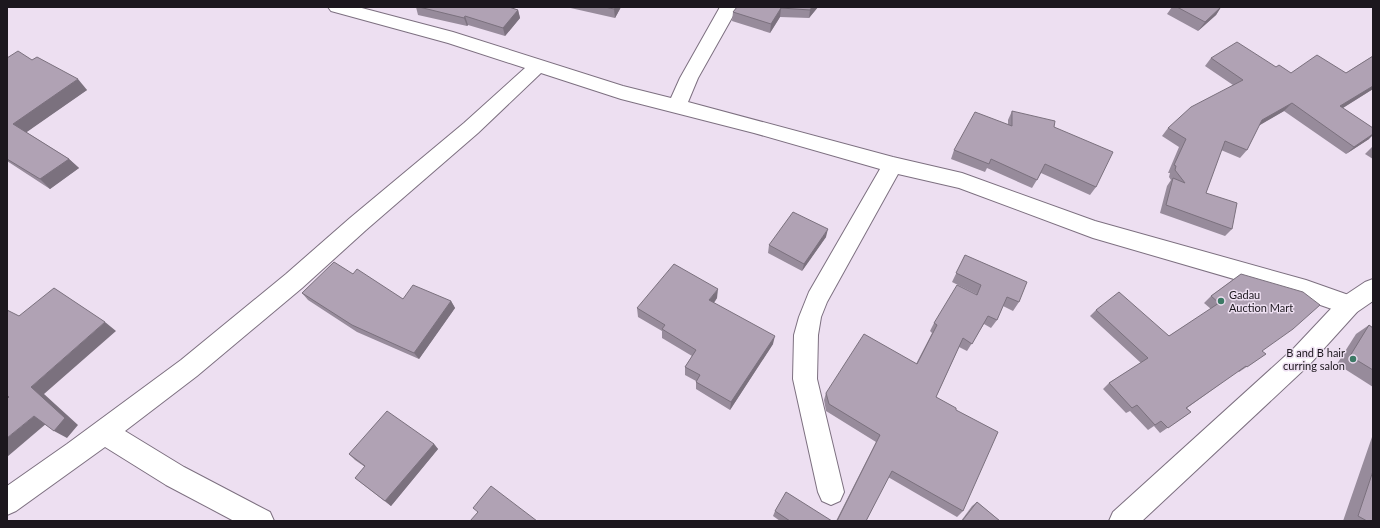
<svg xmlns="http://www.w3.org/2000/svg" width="1380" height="528" font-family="Lato,sans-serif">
  <rect width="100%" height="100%" fill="#eddff1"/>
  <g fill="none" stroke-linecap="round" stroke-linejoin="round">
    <defs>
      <path id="minor" d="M328 7H358L453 32 623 86 671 98 680 78 720 7H738L698 78 688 102 893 157 962 173 1095 221 1306 280 1357 298 1360 305 1357 312 1349 315 1306 300 1093 238 959 188 898 174 827 302 821 317 818 335 817 379 844 492 840 501 831 505 822 501 818 492 793 379 794 335 799 317 809 292 880 169 754 133 621 99 541 73 478 133 366 230 302 288 197 376 125 431 184 467 270 512 274 521H234L166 485 105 447 16 511 7 515V486L67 444 181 360 286 274 350 218 464 123 525 68 448 43 331 11Z"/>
      <path id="tertiary" d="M1373 279V301L1357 312 1310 364 1142 521H1109L1113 512 1294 348 1341 298 1365 282Z"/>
    </defs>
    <!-- minor casing -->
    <use href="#minor" stroke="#7d7080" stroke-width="2"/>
    <!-- tertiary casing -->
    <use href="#tertiary" stroke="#7d7080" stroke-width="2"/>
    <!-- minor -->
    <use href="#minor" fill="#fff" fill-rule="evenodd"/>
    <!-- tertiary -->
    <use href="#tertiary" fill="#fff" fill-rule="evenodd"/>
  </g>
  <!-- wall -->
  <g fill="#978b9b">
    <path d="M416 7H509L518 10 520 18 505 36 468 25 467 26 418 15Z"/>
    <path d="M566 7H621L615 18Z"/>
    <path d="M737 7H818L809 18 780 17 770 33 732 21 733 12Z"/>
    <path d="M1172 7H1221L1216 15 1198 31 1167 14Z"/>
    <path d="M1373 56V89L1343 108 1369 139 1346 154 1284 111 1259 125 1247 150 1240 158 1221 150 1206 193 1232 229 1225 236 1160 213 1167 186 1171 180 1169 177 1170 173H1168L1179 147 1162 136 1168 128 1233 85 1205 66 1211 58 1276 67 1291 73H1346Z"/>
    <path d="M7 58 32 60 87 90 26 132 69 159 79 168 50 189 7 161Z"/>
    <path d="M1012 111 1054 127 1096 187 1090 195 1041 173 1032 188 987 168 985 172 951 159 954 150 1008 124V120Z"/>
    <path d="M1373 146V159L1365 154Z"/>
    <path d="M826 237 802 271 768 253 769 245Z"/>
    <path d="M965 255 1019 302 1013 311 1003 306 997 320 991 328 984 324 967 351 959 347 936 397 956 410 963 511 957 517 888 477 866 521H836L876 442 826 411 824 400 826 393 916 364 932 333 930 331 934 323 976 295V294L952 282Z"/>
    <path d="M353 274 403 299 451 301 455 308 419 359 357 332 308 300 302 293Z"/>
    <path d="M1241 274 1262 351 1257 360 1239 372 1238 371 1187 408 1191 412 1160 433 1154 426 1148 430 1130 411 1126 413 1103 389 1109 383 1141 363 1090 316 1096 310 1169 336 1211 309 1204 303 1211 296Z"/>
    <path d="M717 298 714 303 773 344 730 410 696 389V381L685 375V367L692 356 662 338V331L638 317 637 308Z"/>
    <path d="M1369 325 1373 328V387L1337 364 1356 334Z"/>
    <path d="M1373 433V521H1343L1372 437Z"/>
    <path d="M434 444 438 449 391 506 355 478 365 467 355 460 349 454Z"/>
    <path d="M977 502 1000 521H961L972 506Z"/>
    <path d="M775 511 832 521H780L773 516Z"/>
  </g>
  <!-- shaded-wall -->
  <g fill="#7b717e">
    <path d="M615 7H621L615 18 614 9Z"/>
    <path d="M812 7H818L809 18 810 10Z"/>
    <path d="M1221 7 1216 15 1198 31 1205 22Z"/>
    <path d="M781 8 780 17 770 33 771 24Z"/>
    <path d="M518 10 520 18 505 36 503 28Z"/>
    <path d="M465 16 468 25 467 26 464 18Z"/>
    <path d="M78 79 87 90 24 134 13 124Z"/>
    <path d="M1373 86V89L1333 114 1340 106Z"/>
    <path d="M1292 103 1284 111 1255 128 1262 120Z"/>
    <path d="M1373 134V135L1369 139 1346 154 1354 147Z"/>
    <path d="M69 159 79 168 50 189 40 179Z"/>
    <path d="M828 229 826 237 802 271 804 264Z"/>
    <path d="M718 289 717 298 709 309V300Z"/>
    <path d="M451 301 455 308 419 359 414 353Z"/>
    <path d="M105 322 116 331 44 394 78 425 67 438 54 431 31 387Z"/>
    <path d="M775 336 773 344 730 410 731 402Z"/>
    <path d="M34 416 47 423 7 457V438Z"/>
    <path d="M434 444 438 449 391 506 385 501Z"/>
  </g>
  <!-- building -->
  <g fill="#b0a2b4" stroke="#7b717e">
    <path d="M419 7H509L518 10 503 28 465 16 464 18Z"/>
    <path d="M605 7H615L614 9Z"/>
    <path d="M737 7H812L810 10 781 8 771 24 733 12Z"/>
    <path d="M1177 7H1221L1205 22Z"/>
    <path d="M1237 42 1276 67 1279 65 1291 73 1317 55 1346 73 1373 56V86L1340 106 1373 128V134L1354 147 1292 103 1262 120 1247 150 1225 141 1206 193 1237 203 1232 229 1166 205 1173 178 1185 183 1175 170 1176 166 1174 165 1186 139 1168 128 1191 107 1243 80 1211 58Z"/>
    <path d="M18 51 32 60 37 57 78 79 13 124 69 159 40 179 7 159V58Z"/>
    <path d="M1012 111 1055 121 1054 127 1113 152 1096 187 1045 164 1037 180 991 159 989 164 954 150 975 112 1012 126Z"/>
    <path d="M793 212 828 229 804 264 769 245Z"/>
    <path d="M965 255 1027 282 1019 302 1007 297 997 320 988 316 972 344 963 338 936 397 956 408V410L998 432 963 511 892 471 866 521H837L880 435 829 404 826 393 864 334 917 364 937 325 934 323 957 285 977 295 981 285 956 273Z"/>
    <path d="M334 262 353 274 357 269 403 299 413 285 451 301 414 353 352 325 302 293Z"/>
    <path d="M674 264 718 289 709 300 775 336 731 402 696 382 700 375 685 367 696 350 662 329 665 325 637 308Z"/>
    <path d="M1241 274 1303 292 1320 305 1293 329 1262 351 1266 354 1247 367 1246 366 1186 408 1191 412 1168 428 1161 421 1155 425 1137 405 1132 408 1109 383 1148 358 1096 310 1119 292 1169 336 1219 303 1211 296Z"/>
    <path d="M54 288 105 322 31 387 65 418 54 431 34 416 7 438V399L9 397 7 395V310L19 316Z"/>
    <path d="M1369 325 1373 328V370L1350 356Z"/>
    <path d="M387 411 434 444 385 501 355 478 365 466 349 454Z"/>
    <path d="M1373 471V521H1367L1358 516Z"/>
    <path d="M491 486 537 521H470L478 512 473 508Z"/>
    <path d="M786 492 832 521H790L775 511Z"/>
    <path d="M977 502 1000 521H962Z"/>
  </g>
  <!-- markers -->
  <g fill="#3c7965" stroke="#eddff1" stroke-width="1.5">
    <circle cx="1221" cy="301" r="4"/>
    <circle cx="1353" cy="359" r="4"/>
  </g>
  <g text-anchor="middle" stroke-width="3" stroke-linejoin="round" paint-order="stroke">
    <!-- poi labels -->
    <g font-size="11" fill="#1c171e" stroke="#eddff1" text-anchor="start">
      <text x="1229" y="299">Gadau<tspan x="1229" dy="13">Auction Mart</tspan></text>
      <text x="1345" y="357" text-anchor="end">B and B hair<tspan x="1345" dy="13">curring salon</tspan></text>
    </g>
  </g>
  <!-- border -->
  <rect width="1380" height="528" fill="none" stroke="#1c171e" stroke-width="16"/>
</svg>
